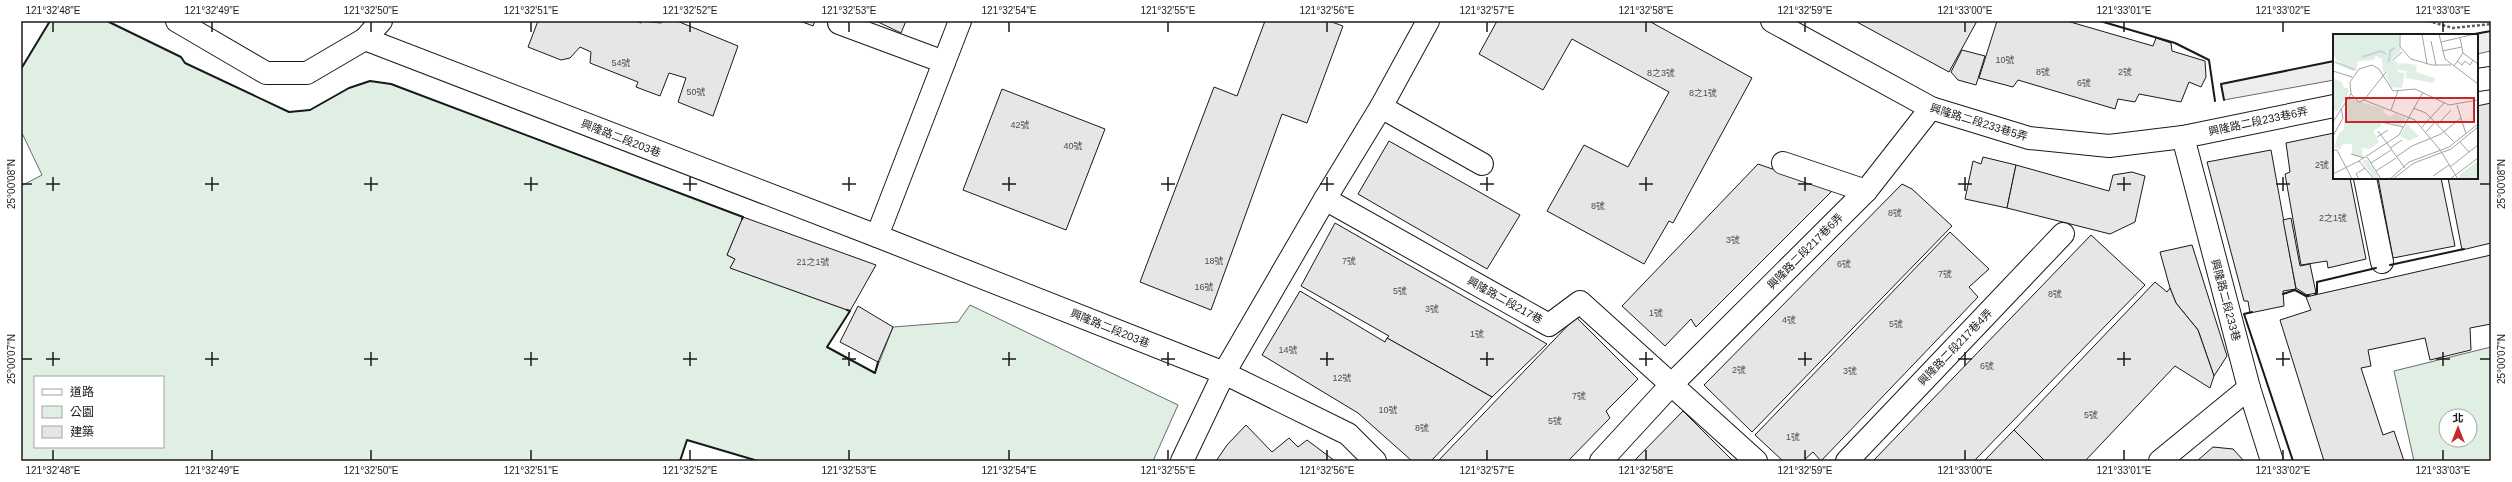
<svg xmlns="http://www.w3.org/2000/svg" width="2512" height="482" font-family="Helvetica,'Noto Sans TC',sans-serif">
  <rect width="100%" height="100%" fill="#fff"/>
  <!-- green -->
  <g fill="#e0efe3" stroke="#6a6a6a" fill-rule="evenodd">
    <path d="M50 21H107L181 57 185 63 289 112 310 110 349 88 370 81 391 84 743 217 727 255 735 259 731 268 850 311 827 347 875 373 893 327 958 322 970 305 1178 405 1153 461H758L687 440 680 461H21V186L42 175 21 131V69ZM35 377H163V447H35Z"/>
    <path d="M2491 347V461H2414L2394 371ZM2446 416H2470V440H2446Z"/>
  </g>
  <!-- parking -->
  <g fill="#ededed" stroke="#6a6a6a">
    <path d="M2491 31V51L2477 54V35H2469Z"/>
    <path d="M2334 61V80L2224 100 2221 84Z"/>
  </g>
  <!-- building -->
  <g fill="#e6e6e6" stroke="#1a1a1a">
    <path d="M538 21H636L641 23 642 21 661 23 663 21H677L738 46 713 116 678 102 686 78 669 73 660 96 636 87 638 82 590 63 591 52 580 47 570 58 561 60 528 47Z"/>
    <path d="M800 21H815L813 26Z"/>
    <path d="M876 21H906L901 33Z"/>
    <path d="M1265 21H1329L1343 26 1307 123 1282 114 1211 310 1140 282 1214 87 1237 96Z"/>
    <path d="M1497 21H1649L1752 78 1673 223 1669 221 1644 264 1547 211 1584 145 1628 167 1669 92 1572 39 1543 90 1479 54Z"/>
    <path d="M1855 21H1977L1949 72Z"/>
    <path d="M1997 21H2067L2153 46 2156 38 2171 43 2172 51 2205 61 2206 77 2201 87 2189 82 2181 102 2139 94 2135 102 2118 99 2115 109 2018 80 2013 87 1979 78Z"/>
    <path d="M1962 50 1985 56 1976 85 1958 80 1951 72Z"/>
    <path d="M1002 89 1105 129 1066 230 963 190Z"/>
    <path d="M2491 103V243L2462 250 2448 178H2477V106Z"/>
    <path d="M2334 133V178H2350L2366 259 2328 268 2327 261 2301 265 2285 174 2290 172 2286 143Z"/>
    <path d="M1389 141 1520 215 1487 269 1358 194Z"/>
    <path d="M2271 150 2296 289 2283 291 2284 306 2250 313 2248 301H2244L2207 162Z"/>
    <path d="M1983 157 2016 165 2007 208 1965 199 1973 161 1981 164Z"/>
    <path d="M1758 164 1833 190 1696 327 1691 319 1665 346 1622 306Z"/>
    <path d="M2016 165 2109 191 2113 175 2132 172 2145 176 2135 222 2110 234 2007 208Z"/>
    <path d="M2378 178H2441L2455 246 2393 258Z"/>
    <path d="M1902 184 1912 189 1952 226 1752 432 1704 385Z"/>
    <path d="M743 217 876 265 850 311 730 268 735 259 727 255Z"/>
    <path d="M2291 218 2300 266 2310 264 2316 293 2307 295 2296 288 2283 220Z"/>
    <path d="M1335 223 1547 344 1492 397 1387 338 1389 336 1301 286Z"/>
    <path d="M1950 232 1989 269 1969 287 1978 297 1821 461 1813 452 1803 461H1783L1755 435Z"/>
    <path d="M2091 235 2145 285 1974 461H1873Z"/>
    <path d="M2192 245 2227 356 2214 376 2198 330 2176 303 2170 288 2160 252Z"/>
    <path d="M2491 255V324L2470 328 2471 350 2430 360 2425 338 2368 350 2371 366 2361 368 2383 435 2394 431 2404 461H2324L2280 320 2311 310 2306 297Z"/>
    <path d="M2155 282 2167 292 2170 288 2176 303 2198 330 2214 376 2210 388 2175 366 2085 461H2045L2014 430Z"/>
    <path d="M1300 291 1385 342 1387 338 1492 397 1431 461H1412L1358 413 1262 355Z"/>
    <path d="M858 306 893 327 878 362 840 342Z"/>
    <path d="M1576 317 1638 379 1606 411 1610 418 1568 461H1438Z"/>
    <path d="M1683 411 1733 461H1634Z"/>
    <path d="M1246 425 1272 452 1289 438 1298 447 1307 440 1335 461H1216L1227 445Z"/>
    <path d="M2014 430 2045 461H1984Z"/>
    <path d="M2213 447 2233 449 2244 461H2197Z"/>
  </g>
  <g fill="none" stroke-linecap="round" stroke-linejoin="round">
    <defs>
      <g id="minor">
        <path d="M177 21 266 73H307L365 39 877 236 1224 373 1348 434 1375 461"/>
        <path d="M1772 21 1931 108 2029 138 2109 146 2183 137 2334 106"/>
        <path d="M839 23 944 62"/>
        <path d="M365 39 381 21"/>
        <path d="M2477 80 2491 78"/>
        <path d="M1381 107 1482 164"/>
        <path d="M2183 137 2249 388 2272 461"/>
        <path d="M1783 163 1866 191"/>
        <path d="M2365 178 2382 262"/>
        <path d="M1325 199 1549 325 1580 302 1756 461"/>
        <path d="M877 236 960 21"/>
        <path d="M1182 461 1224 373 1325 199 1381 107 1428 21"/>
        <path d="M1601 461 1670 386 1866 191 1931 108"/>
        <path d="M1847 461 2063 234"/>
        <path d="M2160 461 2249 388"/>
      </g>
    </defs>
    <!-- minor casing -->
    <use href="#minor" stroke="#1a1a1a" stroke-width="24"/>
    <!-- path -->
    <path stroke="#5f5f5f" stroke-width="2.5" stroke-dasharray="3 2" stroke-linecap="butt" d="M2428 21 2453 28 2491 24"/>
    <!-- minor -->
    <use href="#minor" stroke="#fff" stroke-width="22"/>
    <!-- wall -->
    <g stroke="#1a1a1a" stroke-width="2">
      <path d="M107 21 181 57 185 63 289 112 310 110 349 88 370 81 391 84 743 217 742 219"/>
      <path d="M2100 21 2175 43 2209 60 2215 101"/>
      <path d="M2469 35 2491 31"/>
      <path d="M21 69 50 21"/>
      <path d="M2224 100 2221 84 2334 61"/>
      <path d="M2390 265 2464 249"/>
      <path d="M2283 294 2295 290 2306 296 2309 295"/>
      <path d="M2315 294 2317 293V282L2376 268"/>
      <path d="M847 310 850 311 827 347 875 373 878 362"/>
      <path d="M2252 312 2244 314 2293 461"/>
      <path d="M680 461 687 440 758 461"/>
    </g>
  </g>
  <!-- ticks -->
  <path fill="none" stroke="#1a1a1a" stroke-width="1.5" d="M53 22V32M212 22V32M371 22V32M531 22V32M690 22V32M849 22V32M1009 22V32M1168 22V32M1327 22V32M1487 22V32M1646 22V32M1805 22V32M1965 22V32M2124 22V32M2283 22V32M2443 22V32M53 177V191M212 177V191M371 177V191M531 177V191M690 177V191M849 177V191M1009 177V191M1168 177V191M1327 177V191M1487 177V191M1646 177V191M1805 177V191M1965 177V191M2124 177V191M2283 177V191M22 184H32M46 184H60M205 184H219M364 184H378M524 184H538M683 184H697M842 184H856M1002 184H1016M1161 184H1175M1320 184H1334M1480 184H1494M1639 184H1653M1798 184H1812M1958 184H1972M2117 184H2131M2276 184H2290M2480 184H2490M53 352V366M212 352V366M371 352V366M531 352V366M690 352V366M849 352V366M1009 352V366M1168 352V366M1327 352V366M1487 352V366M1646 352V366M1805 352V366M1965 352V366M2124 352V366M2283 352V366M2443 352V366M22 359H32M46 359H60M205 359H219M364 359H378M524 359H538M683 359H697M842 359H856M1002 359H1016M1161 359H1175M1320 359H1334M1480 359H1494M1639 359H1653M1798 359H1812M1958 359H1972M2117 359H2131M2276 359H2290M2436 359H2450M2480 359H2490M53 450V460M212 450V460M371 450V460M531 450V460M690 450V460M849 450V460M1009 450V460M1168 450V460M1327 450V460M1487 450V460M1646 450V460M1805 450V460M1965 450V460M2124 450V460M2283 450V460M2443 450V460"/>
  <g text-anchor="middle" stroke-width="3" stroke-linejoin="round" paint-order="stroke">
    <!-- number labels -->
    <g font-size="9" fill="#4d4d4d">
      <text x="2005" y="63">10號</text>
      <text x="621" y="66">54號</text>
      <text x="2043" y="75">8號</text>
      <text x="2125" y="75">2號</text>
      <text x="1661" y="76">8之3號</text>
      <text x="2084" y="86">6號</text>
      <text x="696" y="95">50號</text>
      <text x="1703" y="96">8之1號</text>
      <text x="1020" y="128">42號</text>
      <text x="1073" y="149">40號</text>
      <text x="2322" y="168">2號</text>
      <text x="1598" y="209">8號</text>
      <text x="1895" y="216">8號</text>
      <text x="2333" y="221">2之1號</text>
      <text x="1733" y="243">3號</text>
      <text x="1214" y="264">18號</text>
      <text x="1349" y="264">7號</text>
      <text x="813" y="265">21之1號</text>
      <text x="1844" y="267">6號</text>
      <text x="1945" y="277">7號</text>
      <text x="1204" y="290">16號</text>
      <text x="1400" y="294">5號</text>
      <text x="2055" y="297">8號</text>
      <text x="1432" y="312">3號</text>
      <text x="1656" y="316">1號</text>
      <text x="1789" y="323">4號</text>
      <text x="1896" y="327">5號</text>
      <text x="1477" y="337">1號</text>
      <text x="1288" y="353">14號</text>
      <text x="1987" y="369">6號</text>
      <text x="1739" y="373">2號</text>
      <text x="1850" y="374">3號</text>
      <text x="1342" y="381">12號</text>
      <text x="1579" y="399">7號</text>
      <text x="1388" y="413">10號</text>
      <text x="2091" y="418">5號</text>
      <text x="1555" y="424">5號</text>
      <text x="1422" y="431">8號</text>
      <text x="1793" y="440">1號</text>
    </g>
    <!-- street labels -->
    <g font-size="11" fill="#1a1a1a" stroke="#fff">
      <text transform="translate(2258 121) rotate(-12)" y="4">興隆路二段233巷6弄</text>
      <text transform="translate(1979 122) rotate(17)" y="4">興隆路二段233巷5弄</text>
      <text transform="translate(621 138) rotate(21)" y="4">興隆路二段203巷</text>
      <text transform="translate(1805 251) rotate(-45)" y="4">興隆路二段217巷6弄</text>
      <text transform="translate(1505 300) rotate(29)" y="4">興隆路二段217巷</text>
      <text transform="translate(2226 300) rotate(75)" y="4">興隆路二段233巷</text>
      <text transform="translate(1110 328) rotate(22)" y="4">興隆路二段203巷</text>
      <text transform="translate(1955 347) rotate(-46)" y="4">興隆路二段217巷4弄</text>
    </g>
  </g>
  <!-- overview -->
  <g transform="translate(2333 34)">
    <rect width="145" height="145" fill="#fff"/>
    <path d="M1 0H66L67 18 59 25 65 29V38L72 39 69 54 58 53 53 43 55 39 50 38 49 25 43 22 41 26 25 27 23 37 8 32 7 27H4L0 19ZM72 29 84 31 83 38 102 44 100 49 73 44V37L65 36 66 30ZM0 44 9 48 11 54H15L16 58 5 77H0ZM16 64 51 75 50 78 57 83 62 79 73 85 68 93 48 86V92L40 97 46 108 37 115 29 114 30 123 19 121V110H10L7 116 2 113 0 116 5 101 11 95 12 76ZM74 90 86 102 76 107 67 102ZM34 125 47 145H42L29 127ZM145 127V145H127L126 141Z" fill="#e0efe3"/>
    <path fill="none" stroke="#c6d2dc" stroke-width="2" d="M29 23 48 17 53 20M2 28 22 36M56 28 57 17 62 14"/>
    <path fill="none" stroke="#a3a3a3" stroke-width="1" d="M67 0V13L78 25 99 31H118M89 0 94 30M106 0 112 25 145 50M127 4 130 19M98 7 103 31M108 8 142 0M109 17 129 13M130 19 145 30M60 26 69 18M124 27 129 31 132 27 137 31 140 26M121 32 130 19M0 37 19 43M31 66 53 38M124 71 133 100M80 74 93 79 121 108M58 76 65 57M0 88 18 60M48 88 70 93M105 90 118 76M89 93 111 69M45 97 72 134M93 98 103 87M0 102 10 84 8 74M44 103 55 96M127 108 136 118M57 114 69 106M0 116H4L19 145M18 120 31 124M34 123 48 145M63 123 79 112 108 100 128 84M26 127 41 145M38 129 58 116M117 133 145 111M43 137 63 124M0 140 26 127 66 101 90 58M100 142 116 131M26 145 23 140 32 134M57 145 76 128 116 113 145 90M60 145 81 129 118 115 145 93M117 145 145 124M125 145 107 116 82 86 31 66 26 68 18 60 17 48 26 35 39 31 46 35 60 57 82 55 116 71 145 66"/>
    <path fill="#c62828" fill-opacity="0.15" stroke="#c62828" stroke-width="2" d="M13 64H141V88H13Z"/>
    <rect width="145" height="145" fill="none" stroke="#1a1a1a" stroke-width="2"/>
  </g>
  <!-- border -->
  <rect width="2512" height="482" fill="none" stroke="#ffffff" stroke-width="44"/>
  <!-- legend -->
  <rect x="34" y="376" width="130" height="72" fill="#ffffff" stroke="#a3a3a3"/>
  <rect x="42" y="389" width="20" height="6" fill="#ffffff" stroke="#a3a3a3"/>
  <text x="70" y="396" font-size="12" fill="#1a1a1a">道路</text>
  <rect x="42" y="406" width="20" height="12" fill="#e0efe3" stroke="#a3a3a3"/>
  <text x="70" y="416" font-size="12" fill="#1a1a1a">公園</text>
  <rect x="42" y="426" width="20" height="12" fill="#e6e6e6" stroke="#a3a3a3"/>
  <text x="70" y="436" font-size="12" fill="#1a1a1a">建築</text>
  <!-- north arrow -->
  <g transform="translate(2458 428)"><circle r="19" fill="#ffffff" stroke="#a3a3a3"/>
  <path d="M0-3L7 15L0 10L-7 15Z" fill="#c62828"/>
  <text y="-6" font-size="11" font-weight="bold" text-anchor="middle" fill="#1a1a1a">北</text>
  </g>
  <rect x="22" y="22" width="2468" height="438" fill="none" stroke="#1a1a1a" stroke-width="1.5"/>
  <g font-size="10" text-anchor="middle" fill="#1a1a1a">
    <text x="53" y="14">121°32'48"E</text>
    <text x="212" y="14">121°32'49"E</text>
    <text x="371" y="14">121°32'50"E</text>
    <text x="531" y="14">121°32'51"E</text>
    <text x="690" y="14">121°32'52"E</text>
    <text x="849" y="14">121°32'53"E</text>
    <text x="1009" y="14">121°32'54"E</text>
    <text x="1168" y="14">121°32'55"E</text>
    <text x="1327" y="14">121°32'56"E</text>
    <text x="1487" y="14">121°32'57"E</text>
    <text x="1646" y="14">121°32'58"E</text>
    <text x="1805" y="14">121°32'59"E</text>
    <text x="1965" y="14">121°33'00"E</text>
    <text x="2124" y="14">121°33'01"E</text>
    <text x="2283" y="14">121°33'02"E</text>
    <text x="2443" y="14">121°33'03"E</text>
    <text transform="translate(11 184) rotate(-90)" y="4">25°00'08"N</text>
    <text transform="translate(2501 184) rotate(-90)" y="4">25°00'08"N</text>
    <text transform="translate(11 359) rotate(-90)" y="4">25°00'07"N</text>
    <text transform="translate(2501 359) rotate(-90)" y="4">25°00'07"N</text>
    <text x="53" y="474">121°32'48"E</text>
    <text x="212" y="474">121°32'49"E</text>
    <text x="371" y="474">121°32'50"E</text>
    <text x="531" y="474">121°32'51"E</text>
    <text x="690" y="474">121°32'52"E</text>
    <text x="849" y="474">121°32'53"E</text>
    <text x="1009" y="474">121°32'54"E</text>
    <text x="1168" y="474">121°32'55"E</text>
    <text x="1327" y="474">121°32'56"E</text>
    <text x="1487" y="474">121°32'57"E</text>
    <text x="1646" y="474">121°32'58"E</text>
    <text x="1805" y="474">121°32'59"E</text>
    <text x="1965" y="474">121°33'00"E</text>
    <text x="2124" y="474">121°33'01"E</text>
    <text x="2283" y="474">121°33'02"E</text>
    <text x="2443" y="474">121°33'03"E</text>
  </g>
</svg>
